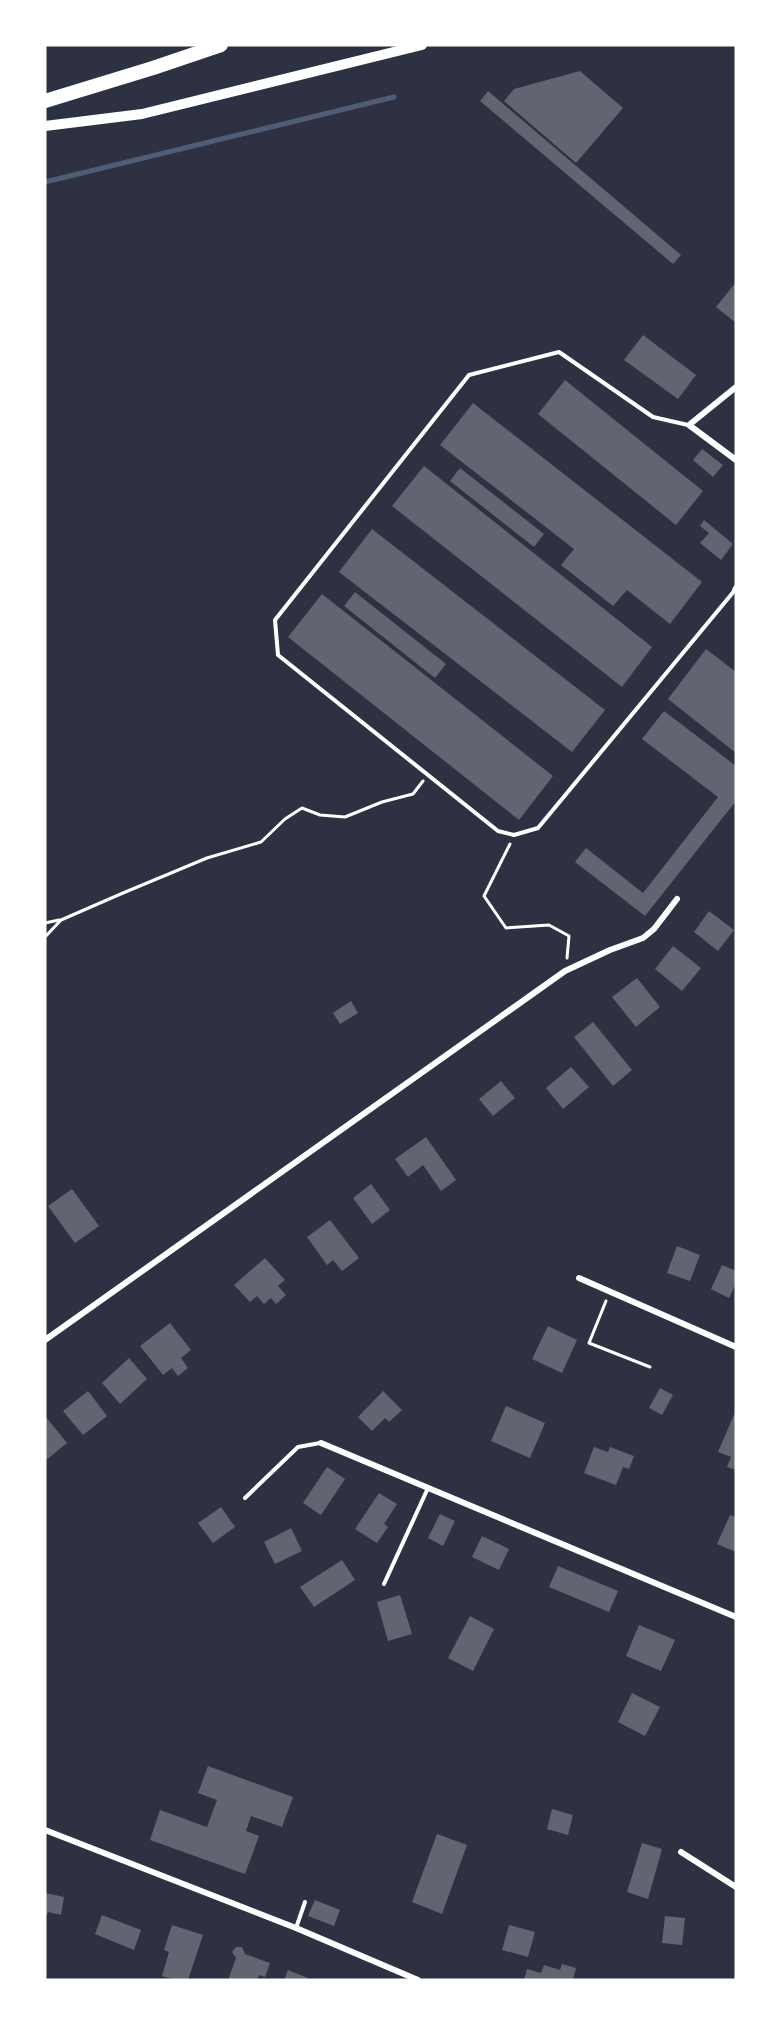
<svg xmlns="http://www.w3.org/2000/svg" width="781" height="2025" font-family="'DejaVu Sans',sans-serif">
  <rect width="100%" height="100%" fill="#2d3142"/>
  <g fill="none" stroke-linecap="round" stroke-linejoin="round">
    <!-- stream -->
    <path stroke="#4f5d75" stroke-width="5" d="M45 182 394 97"/>
  </g>
  <!-- building -->
  <g fill="#626471">
    <path d="M580 71 623 108 576 163 504 101 514 89Z"/>
    <path d="M488 91 681 255 673 264 480 101Z"/>
    <path d="M736 282V323L716 307Z"/>
    <path d="M643 335 696 375 678 399 624 360Z"/>
    <path d="M565 380 703 491 676 525 538 414Z"/>
    <path d="M473 403 702 582 670 624 627 590 613 606 561 565 574 549 440 445Z"/>
    <path d="M702 449 723 465 713 477 693 460Z"/>
    <path d="M424 466 652 647 622 687 392 506Z"/>
    <path d="M460 468 544 534 534 547 450 481Z"/>
    <path d="M704 520 733 544 721 560 700 543 709 533 700 526Z"/>
    <path d="M372 529 605 710 572 752 339 572Z"/>
    <path d="M355 592 446 664 435 678 344 606Z"/>
    <path d="M322 594 553 776 519 820 288 637Z"/>
    <path d="M706 649 736 672V753L668 699Z"/>
    <path d="M664 711 736 766V801L645 916 575 862 586 848 643 893 718 797 642 739Z"/>
    <path d="M709 911 734 930 718 951 694 932Z"/>
    <path d="M673 946 701 968 682 991 655 969Z"/>
    <path d="M637 978 660 1007 636 1027 612 997Z"/>
    <path d="M351 1001 358 1013 340 1024 333 1013Z"/>
    <path d="M593 1022 632 1070 613 1086 574 1037Z"/>
    <path d="M571 1067 589 1087 563 1109 546 1088Z"/>
    <path d="M501 1081 515 1098 493 1116 479 1099Z"/>
    <path d="M426 1137 456 1180 441 1191 423 1165 408 1177 395 1159Z"/>
    <path d="M371 1184 390 1210 372 1224 353 1198Z"/>
    <path d="M72 1189 99 1226 75 1243 48 1206Z"/>
    <path d="M330 1220 359 1258 342 1271 333 1260 327 1265 307 1237Z"/>
    <path d="M677 1246 700 1255 690 1281 667 1273Z"/>
    <path d="M265 1258 285 1280 278 1286 286 1295 276 1304 271 1298 264 1304 257 1296 250 1302 234 1285Z"/>
    <path d="M722 1265 736 1271V1283L729 1298 711 1289Z"/>
    <path d="M170 1323 191 1350 181 1358 188 1368 178 1376 172 1368 163 1375 140 1346Z"/>
    <path d="M548 1326 577 1340 562 1373 532 1359Z"/>
    <path d="M129 1358 147 1379 120 1404 102 1383Z"/>
    <path d="M660 1388 673 1395 662 1415 649 1408Z"/>
    <path d="M88 1391 107 1416 83 1435 63 1411Z"/>
    <path d="M383 1391 402 1410 389 1422 385 1418 372 1431 358 1417Z"/>
    <path d="M506 1406 545 1423 530 1458 491 1441Z"/>
    <path d="M736 1410V1470L727 1467 731 1457 718 1452Z"/>
    <path d="M46 1417 67 1443 45 1461V1418Z"/>
    <path d="M594 1447 608 1452 610 1447 634 1456 629 1469 623 1467 616 1485 584 1473Z"/>
    <path d="M327 1467 345 1479 321 1515 303 1503Z"/>
    <path d="M379 1493 397 1504 384 1524 388 1527 377 1543 355 1529Z"/>
    <path d="M221 1507 235 1527 213 1543 198 1523Z"/>
    <path d="M440 1514 455 1521 443 1546 428 1538Z"/>
    <path d="M730 1515 736 1517V1552L717 1544Z"/>
    <path d="M291 1528 302 1551 275 1564 264 1542Z"/>
    <path d="M482 1536 509 1549 499 1570 472 1557Z"/>
    <path d="M342 1560 355 1580 314 1607 300 1587Z"/>
    <path d="M558 1566 618 1591 609 1612 549 1587Z"/>
    <path d="M400 1595 412 1634 388 1641 377 1602Z"/>
    <path d="M470 1616 494 1629 473 1671 448 1658Z"/>
    <path d="M639 1625 675 1640 661 1671 626 1656Z"/>
    <path d="M632 1693 660 1707 645 1736 618 1722Z"/>
    <path d="M208 1766 293 1797 282 1827 251 1816 246 1831 259 1836 245 1874 150 1840 160 1810 207 1827 217 1800 198 1793Z"/>
    <path d="M552 1809 573 1815 568 1835 547 1829Z"/>
    <path d="M437 1834 467 1845 442 1914 412 1902Z"/>
    <path d="M642 1843 662 1849 648 1899 627 1892Z"/>
    <path d="M45 1893 64 1897 61 1915 48 1912 45 1920Z"/>
    <path d="M315 1900 340 1910 334 1926 308 1916Z"/>
    <path d="M102 1915 141 1930 134 1950 95 1934Z"/>
    <path d="M665 1916 685 1918 682 1945 662 1943Z"/>
    <path d="M172 1925 203 1935 188 1980H175L162 1976 169 1952 164 1950Z"/>
    <path d="M509 1925 535 1932 528 1957 502 1950Z"/>
    <path d="M236 1947H242L245 1954 270 1963 265 1977 259 1975 257 1980H228L236 1958 232 1952Z"/>
    <path d="M562 1964 576 1968 573 1980H524L527 1969 541 1973 544 1965 560 1970Z"/>
    <path d="M288 1970 308 1978 307 1980H284Z"/>
  </g>
  <g fill="none" stroke-linecap="round" stroke-linejoin="round">
    <!-- path -->
    <g stroke="#fff" stroke-width="3">
      <path d="M510 844 484 896 506 928 549 925 569 936 567 958"/>
      <path d="M45 923 59 920"/>
      <path d="M45 937 61 920 123 893 207 858 261 842 285 819 302 808 320 815 345 817 382 802 413 794 423 781"/>
      <path d="M606 1301 589 1343 650 1367"/>
    </g>
    <!-- service -->
    <g stroke="#fff" stroke-width="4">
      <path d="M688 425 653 417 559 352 469 375 275 620 278 655 498 831 514 835 538 828 735 590"/>
      <path d="M245 1498 298 1447 320 1443"/>
      <path d="M384 1584 428 1488"/>
      <path d="M296 1928 305 1902"/>
    </g>
    <!-- minor -->
    <g stroke="#fff" stroke-width="6">
      <path d="M736 387 689 425 736 460"/>
      <path d="M735 590 736 588"/>
      <path d="M579 1278 736 1347"/>
      <path d="M45 1340 565 971 610 950 643 938 654 929 677 899"/>
      <path d="M321 1443 736 1617"/>
      <path d="M45 1830 296 1928 418 1980"/>
      <path d="M681 1852 736 1887"/>
    </g>
    <!-- secondary -->
    <path stroke="#fff" stroke-width="10" d="M45 126 142 114 422 45"/>
    <!-- trunk -->
    <path stroke="#fff" stroke-width="14" d="M45 101 153 68 221 45"/>
  </g>
  <!-- border -->
  <rect width="781" height="2025" fill="none" stroke="#ffffff" stroke-width="93"/>
</svg>
